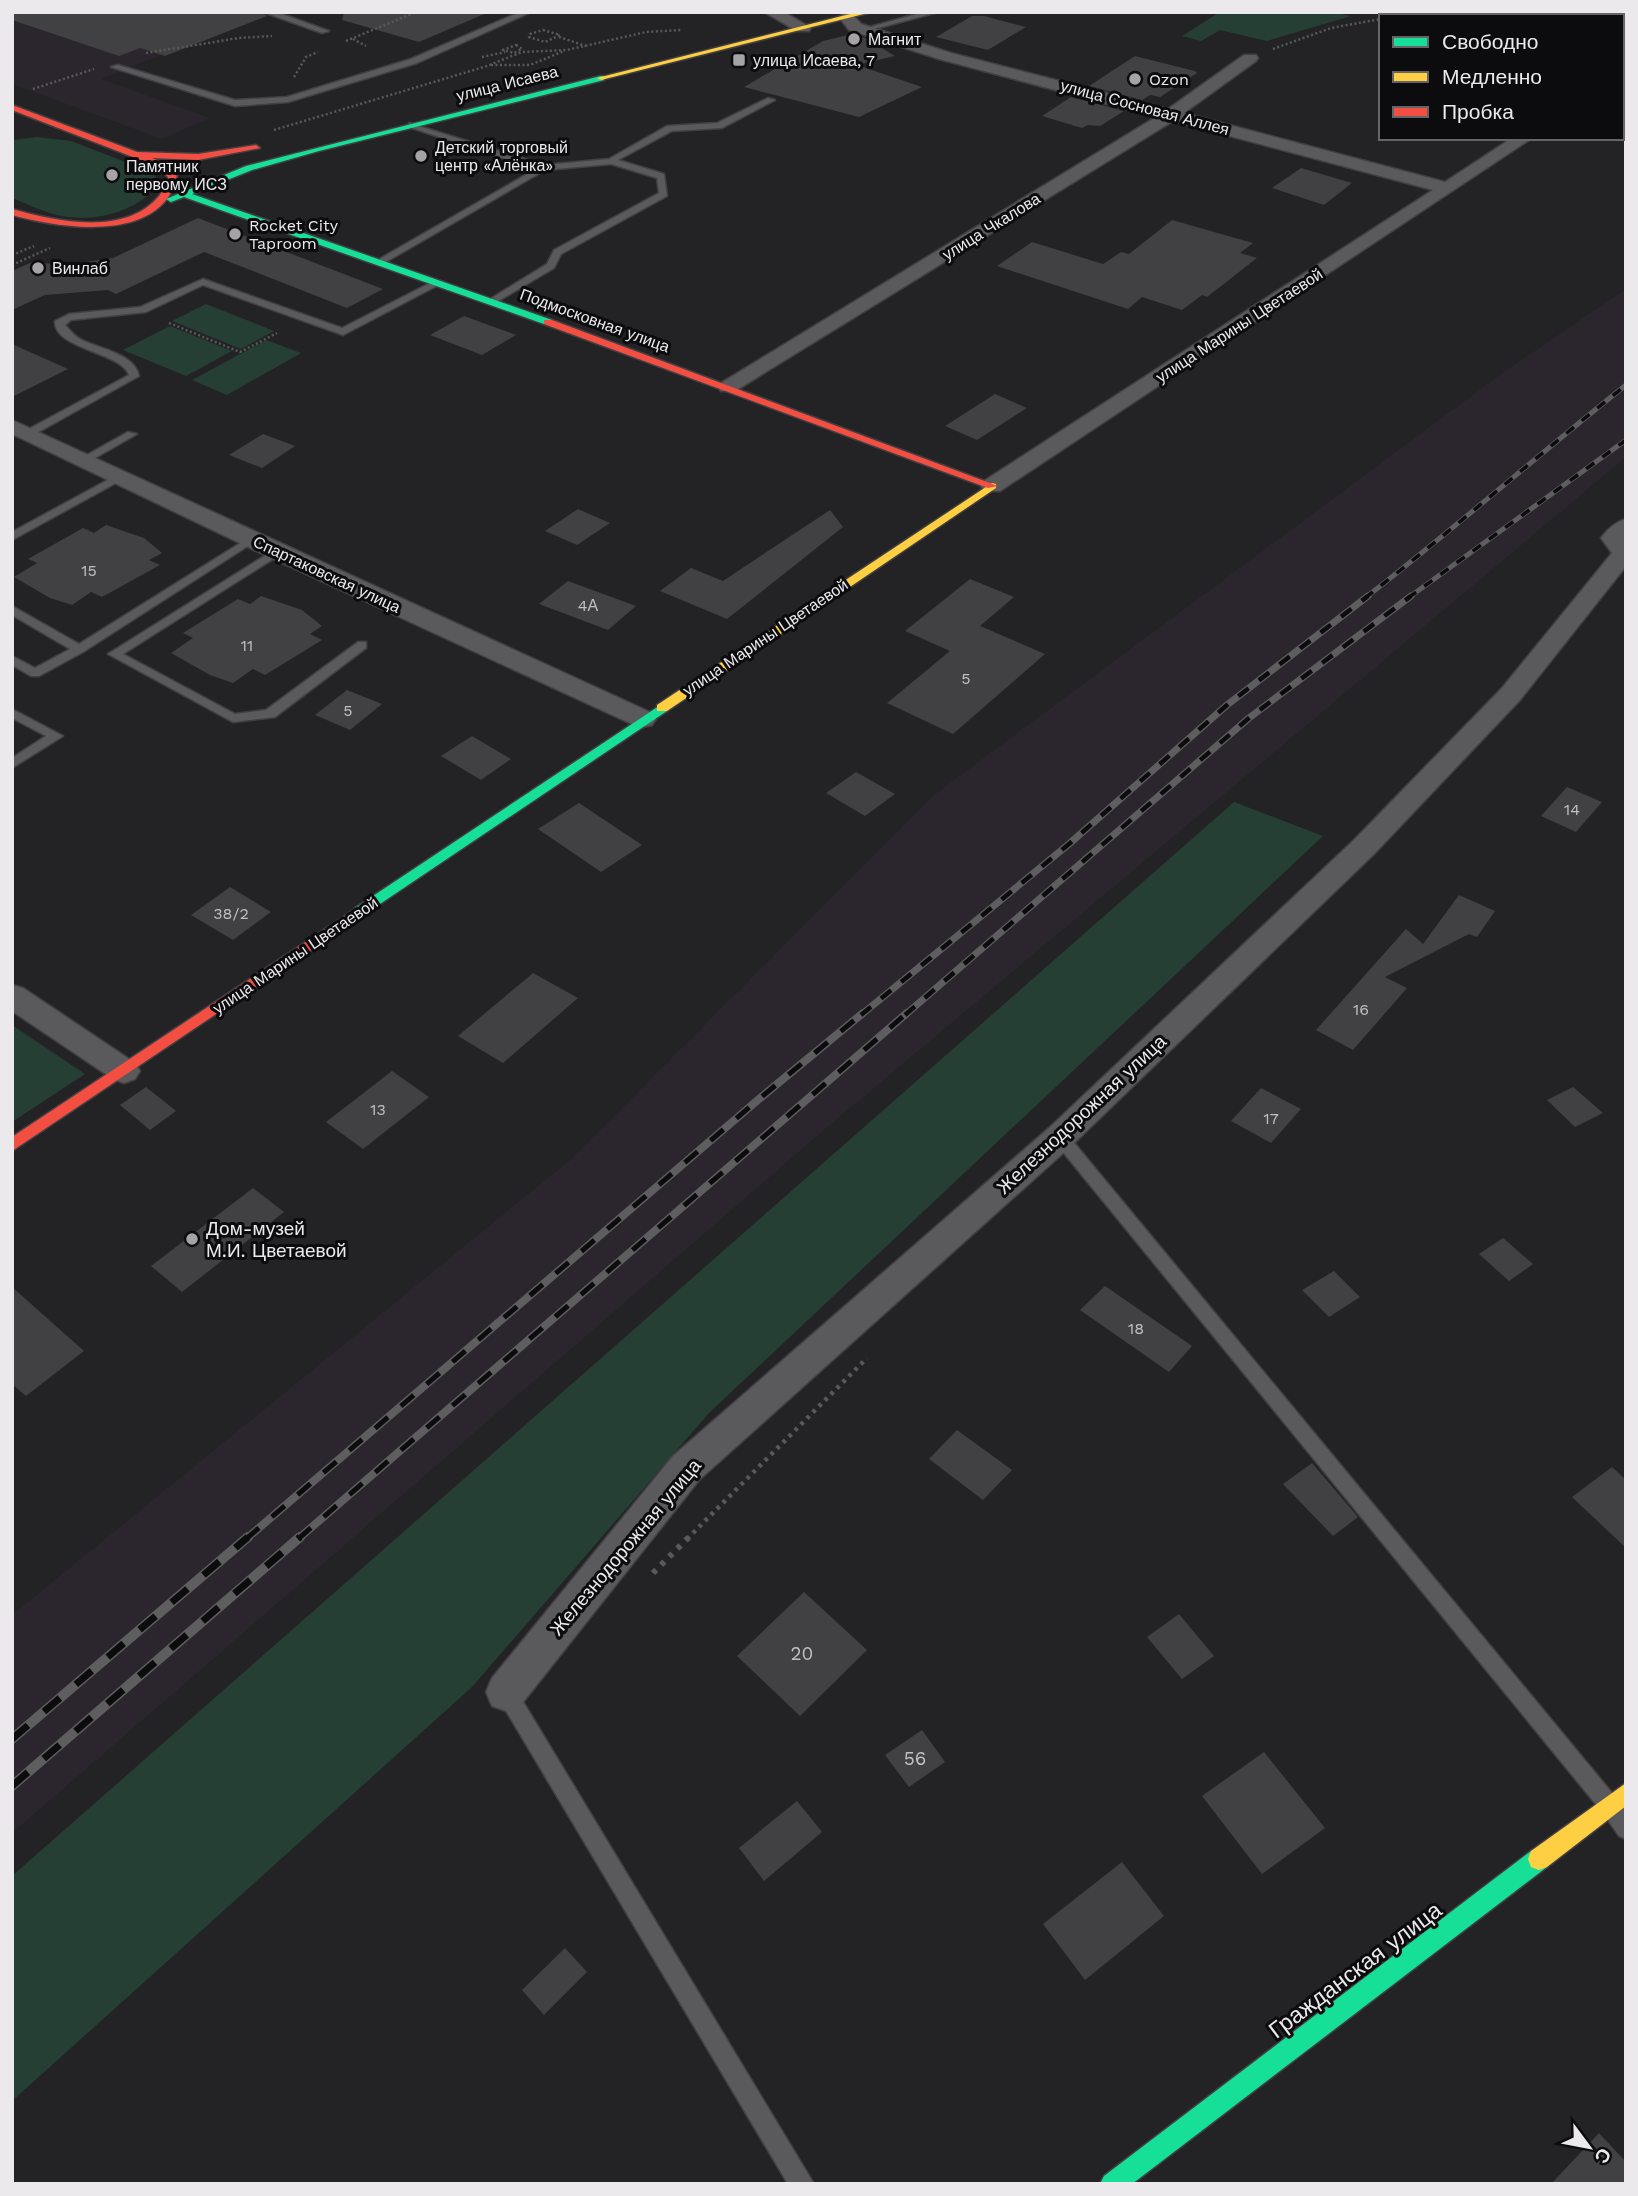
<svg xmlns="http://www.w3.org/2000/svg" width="1638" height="2196" font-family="'Work Sans',sans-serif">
  <rect width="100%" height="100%" fill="#232224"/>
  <!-- built -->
  <g fill="#2b262e">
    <path d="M12 12 178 48 101 79 210 118 162 139 12 84Z"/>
    <path d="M1626 289V457L818 1135 12 1833V1615L570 1160 934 795 1501 374Z"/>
  </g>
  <!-- green -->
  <g fill="#263f34">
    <path d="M1220 12H1332L1351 16 1267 41 1220 30 1201 41 1182 36Z"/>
    <path d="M37 137 71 141 149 171 156 177 158 185C134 214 90 224 53 214 39 210 25 203 12 198V140Z"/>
    <path d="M206 304 274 331 241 349 172 321Z"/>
    <path d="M170 326 232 351 186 376 123 350Z"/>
    <path d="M266 340 301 353 227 395 192 380Z"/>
    <path d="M1234 802 1323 836 709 1413 472 1687 12 2101V1876Z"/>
    <path d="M12 1025 85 1074 12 1122Z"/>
  </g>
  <!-- building -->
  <g fill="#414042">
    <path d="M12 12H261L267 16 165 56 140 48 119 56 12 20Z"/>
    <path d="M344 12H489L419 42 342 20Z"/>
    <path d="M972 16H984L1026 27 988 50 936 37Z"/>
    <path d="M852 34 865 38 895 56 857 65 922 87 859 117 744 87 823 41Z"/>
    <path d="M1135 56 1195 71 1197 73 1160 97 1150 95 1142 100 1089 86Z"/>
    <path d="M1071 97 1124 111 1100 126 1088 125 1082 128 1042 116Z"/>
    <path d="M1301 168 1352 183 1324 205 1272 188Z"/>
    <path d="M198 218 383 289 347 308 204 252 116 294 108 290 45 295 12 310V271L30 263 72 264 113 258Z"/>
    <path d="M1172 220 1253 243 1240 253 1257 258 1207 297 1202 295 1182 310 1142 297 1128 309 997 266 1032 242 1103 264 1121 252 1129 254Z"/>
    <path d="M464 316 516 335 482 355 430 335Z"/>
    <path d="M12 344 68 369 12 397Z"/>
    <path d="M995 394 1027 408 977 440 945 426Z"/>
    <path d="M263 434 295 446 262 468 229 455Z"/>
    <path d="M578 509 610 523 577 545 545 531Z"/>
    <path d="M830 510 843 527 727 619 660 591 691 568 723 581Z"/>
    <path d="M106 525 144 538 162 553 149 560 160 565 102 597 91 592 72 605 50 598 14 577 37 563 28 559 83 528 94 533Z"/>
    <path d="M970 579 1014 597 980 626 1045 654 953 734 887 703 950 651 905 631Z"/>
    <path d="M568 581 636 606 608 630 539 604Z"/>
    <path d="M261 596 302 610 322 626 310 634 322 640 265 675 253 669 233 683 210 675 171 653 193 638 183 633 238 599 250 604Z"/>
    <path d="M347 690 382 704 350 730 315 715Z"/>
    <path d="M472 736 511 759 481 780 441 756Z"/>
    <path d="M856 772 895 794 865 816 826 793Z"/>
    <path d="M1567 787 1602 802 1576 832 1541 816Z"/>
    <path d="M579 803 642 845 601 872 538 829Z"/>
    <path d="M230 887 271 912 233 940 191 915Z"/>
    <path d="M1459 895 1495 911 1477 937 1469 934 1385 977 1407 988 1353 1050 1316 1030 1406 929 1423 944Z"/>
    <path d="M533 973 578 998 503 1063 458 1036Z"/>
    <path d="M392 1071 429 1097 363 1149 326 1122Z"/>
    <path d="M146 1087 176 1111 150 1130 120 1105Z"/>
    <path d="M1573 1087 1603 1113 1575 1127 1547 1100Z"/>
    <path d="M1261 1088 1301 1109 1271 1143 1231 1121Z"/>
    <path d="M253 1188 284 1212 182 1292 151 1266Z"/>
    <path d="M1503 1238 1533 1264 1509 1281 1479 1254Z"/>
    <path d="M1334 1271 1360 1297 1329 1317 1302 1290Z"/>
    <path d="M1105 1286 1192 1346 1169 1372 1080 1310Z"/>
    <path d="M12 1287 84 1351 26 1396 12 1384Z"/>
    <path d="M957 1430 1012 1470 983 1500 929 1459Z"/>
    <path d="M1312 1463 1358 1517 1333 1536 1283 1484Z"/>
    <path d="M1612 1467 1626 1480V1548L1572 1497Z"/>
    <path d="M804 1592 867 1650 800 1716 737 1656Z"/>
    <path d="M1179 1614 1214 1656 1182 1679 1147 1637Z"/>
    <path d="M922 1730 945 1762 909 1787 885 1755Z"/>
    <path d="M1264 1752 1325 1828 1262 1874 1202 1796Z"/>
    <path d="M797 1801 822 1832 764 1881 739 1848Z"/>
    <path d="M1122 1862 1164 1916 1085 1980 1043 1924Z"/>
    <path d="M565 1948 587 1972 544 2015 522 1990Z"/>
    <path d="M1599 2133 1626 2162V2184H1551Z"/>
  </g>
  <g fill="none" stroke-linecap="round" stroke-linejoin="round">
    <defs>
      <g id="lane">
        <path d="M263 12H276L329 31 322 33Z"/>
        <path d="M520 12H531L417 63 288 102 235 106 111 67 118 65 235 100 287 97 411 59Z"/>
        <path d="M924 12H938L863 32 859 30Z"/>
        <rect x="1622" y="78" width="4" height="5"/>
        <path d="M768 98 775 100 722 128 672 131 618 160 664 174 667 196 561 254 554 268 495 303 487 301 547 264 554 250 659 193 657 178 611 164 545 170 384 263 376 261 536 169 409 127V123L544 165 609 159 667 126 717 123Z"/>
        <path d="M203 279 342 328 436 280 444 282 343 335 203 285 146 312 71 320 65 325C70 330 75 337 82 340 100 349 135 354 139 376L33 435H25V431L129 375C122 352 53 349 55 321L69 314 140 307Z"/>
        <path d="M128 432 137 434 88 462 78 460Z"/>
        <path d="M115 476 125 478 12 540V532Z"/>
        <path d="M250 537 256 540 254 542 83 652 39 676H31L12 665V656L35 668 70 649 12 615V606L79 644Z"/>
        <path d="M277 548 281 550V554L123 654 235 714 266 710 358 642H366V648L275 717 233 722 108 654Z"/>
        <path d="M12 709 63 736 12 768V758L46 736 12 718Z"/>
        <path d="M1060 1131 1066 1133 1617 1799 1626 1810V1839L1619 1836 1603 1813 1054 1141 1052 1137 1054 1133Z"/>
        <path d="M506 1682 513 1685 814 2184H788L499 1699 496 1692 499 1685Z"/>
      </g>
      <g id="street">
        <path d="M764 12H784L811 28 809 31H797Z"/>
        <path d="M847 12 852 14 861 24 951 53 1168 109 1244 55H1256L1258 58 1256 61 1184 113 1445 182 1512 138H1532L1000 491H984L981 486 984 481 1433 190 1173 121 735 391H721L718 387 721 383 1156 117 939 59 849 30 839 17Z"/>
        <path d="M1626 65V76L1622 77V66Z"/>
        <path d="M12 420 652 713 656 719 652 725 643 727 634 725 269 557 12 434Z"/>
        <path d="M1626 519V566L1520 700 1374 854 1071 1146 699 1480 520 1706 506 1711 492 1706 486 1692 492 1678 673 1456 1049 1128 1354 840 1502 688 1612 553 1601 538C1608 529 1615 522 1626 519Z"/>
        <path d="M12 985 23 988 135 1063 140 1071 135 1079 124 1083 113 1079 12 1011Z"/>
      </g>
      <g id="fast">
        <path d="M601 76H604V80L319 151 252 170 192 194 552 320V324H544L184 197 171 202 166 199 246 166Z"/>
        <path d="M662 704 667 705V711L365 914H355L353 911 355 908Z"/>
        <path d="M1539 1848 1547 1851 1550 1859 1547 1867 1132 2184H1100L1104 2176 1531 1851Z"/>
      </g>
      <g id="slow">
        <path d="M858 12H872L601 80 597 78Z"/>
        <path d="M992 483 996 484V488L667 711H657V705Z"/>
        <path d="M1626 1783V1806L1547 1867 1539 1870 1531 1867 1528 1859 1531 1851Z"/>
      </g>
      <g id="jam">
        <path d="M12 105 137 152 198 154 256 145 260 148 198 160 152 158 162 162 177 176C175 182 173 190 169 196 140 241 54 227 12 215V209C55 221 125 237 159 196 163 191 166 183 168 177L156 166 12 110Z"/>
        <path d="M544 320H552L998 486 988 488 544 324Z"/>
        <path d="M360 906 365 908 367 911 365 914 12 1151V1137Z"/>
      </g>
    </defs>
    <!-- lane casing -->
    <use href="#lane" stroke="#413f42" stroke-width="3"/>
    <!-- street casing -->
    <use href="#street" stroke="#413f42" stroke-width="3"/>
    <!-- fast casing -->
    <use href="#fast" stroke="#413f42" stroke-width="3"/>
    <!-- slow casing -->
    <use href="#slow" stroke="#413f42" stroke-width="3"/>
    <!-- jam casing -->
    <use href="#jam" stroke="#413f42" stroke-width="3"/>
    <!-- path-far2 -->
    <g stroke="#59585a" stroke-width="2.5" stroke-dasharray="2 2.5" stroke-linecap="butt">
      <path d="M1385 12 1399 15 1403 12"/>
      <path d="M1622 12 1626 13"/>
      <path d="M543 30 560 35 545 42 529 37 530 34Z"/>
      <path d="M559 37 586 46"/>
      <path d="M353 39 366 46"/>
      <path d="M346 41 416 12"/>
      <path d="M516 45 522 49 514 53 503 50Z"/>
      <path d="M1273 49 1331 28 1381 19"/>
      <path d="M146 53 239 38 272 36"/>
      <path d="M482 57 505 52"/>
      <path d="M491 65H530L564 51"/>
      <path d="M294 77 306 57 318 52"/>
      <path d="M33 89 94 69"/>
      <path d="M274 130 487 66 522 52 567 50 646 32 682 30"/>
      <path d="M12 255 34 246"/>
      <path d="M12 265 50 248"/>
      <path d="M169 323 240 352 277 333"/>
    </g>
    <!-- path-far1 -->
    <path stroke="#59585a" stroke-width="4.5" stroke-dasharray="3.5 5" stroke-linecap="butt" d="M687 1539 867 1358"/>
    <!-- path -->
    <path stroke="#59585a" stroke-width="6" stroke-dasharray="4.5 7" stroke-linecap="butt" d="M653 1573 689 1537"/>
    <!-- lane -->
    <use href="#lane" fill="#5a595b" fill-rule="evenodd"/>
    <!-- street -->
    <use href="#street" fill="#5a595b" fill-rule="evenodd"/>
    <!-- fast -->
    <use href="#fast" fill="#16e098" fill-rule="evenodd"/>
    <!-- slow -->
    <use href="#slow" fill="#ffcf43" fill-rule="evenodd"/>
    <!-- jam -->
    <use href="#jam" fill="#f24e42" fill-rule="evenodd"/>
    <defs>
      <g id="rail-far3">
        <path d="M1365 598C1454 529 1538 455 1626 385"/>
        <path d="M1408 598 1626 440"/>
      </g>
      <g id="rail-far2">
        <path d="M861 1015 1069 844 1227 705 1368 596"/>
        <path d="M905 1015 1249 718 1411 596"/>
      </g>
      <g id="rail-far1">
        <path d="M246 1539 759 1099 863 1013"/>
        <path d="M298 1539 907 1013"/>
      </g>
      <g id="rail">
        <path d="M12 1739 248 1537"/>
        <path d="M12 1786 300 1537"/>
      </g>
    </defs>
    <!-- rail-far3 casing -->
    <use href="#rail-far3" stroke="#5e5d5f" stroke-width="5"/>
    <!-- rail-far2 casing -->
    <use href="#rail-far2" stroke="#5e5d5f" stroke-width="7"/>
    <!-- rail-far1 casing -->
    <use href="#rail-far1" stroke="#5e5d5f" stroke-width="8"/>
    <!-- rail casing -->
    <use href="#rail" stroke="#5e5d5f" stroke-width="10"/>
    <!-- rail-far3 -->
    <use href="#rail-far3" stroke="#0c0b0d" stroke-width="3.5" stroke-dasharray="10" stroke-linecap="butt"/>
    <!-- rail-far2 -->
    <use href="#rail-far2" stroke="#0c0b0d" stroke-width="4.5" stroke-dasharray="13" stroke-linecap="butt"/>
    <!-- rail-far1 -->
    <use href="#rail-far1" stroke="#0c0b0d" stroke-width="5" stroke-dasharray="17" stroke-linecap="butt"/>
    <!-- rail -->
    <use href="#rail" stroke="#0c0b0d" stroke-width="7" stroke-dasharray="21" stroke-linecap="butt"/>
  </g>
  <!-- markers -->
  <g fill="#a5a3a6" stroke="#0c0b0d" stroke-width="2.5">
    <circle cx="854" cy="39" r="7"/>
    <rect x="732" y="53" width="14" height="14" rx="3.5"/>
    <circle cx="1135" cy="79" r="7"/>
    <circle cx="421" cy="156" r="7"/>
    <circle cx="112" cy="175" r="7"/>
    <circle cx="235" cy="234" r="7"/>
    <circle cx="38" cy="268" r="7"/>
    <circle cx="192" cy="1239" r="7"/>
  </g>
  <g text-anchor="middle" stroke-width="6" stroke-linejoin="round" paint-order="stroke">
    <!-- far-poi labels -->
    <g font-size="16" fill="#ebe9ec" stroke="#0c0b0d" text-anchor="start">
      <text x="868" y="45">Магнит</text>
      <text x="753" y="66">улица Исаева, 7</text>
      <text x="1149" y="85">Ozon</text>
      <text x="435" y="153">Детский торговый<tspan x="435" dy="18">центр «Алёнка»</tspan></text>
      <text x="126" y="172">Памятник<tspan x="126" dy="18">первому ИСЗ</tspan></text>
      <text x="249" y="231">Rocket City<tspan x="249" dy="18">Taproom</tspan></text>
      <text x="52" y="274">Винлаб</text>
    </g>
    <!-- far-street labels -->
    <g font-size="16" fill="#ebe9ec" stroke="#0c0b0d">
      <text transform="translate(507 83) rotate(-14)" y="6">улица Исаева</text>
      <text transform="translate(1145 107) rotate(15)" y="6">улица Сосновая Аллея</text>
      <text transform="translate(991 226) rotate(-32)" y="6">улица Чкалова</text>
      <text transform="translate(595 320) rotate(20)" y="6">Подмосковная улица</text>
      <text transform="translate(1239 325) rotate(-33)" y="6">улица Марины Цветаевой</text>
      <text transform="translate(327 574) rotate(25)" y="6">Спартаковская улица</text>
      <text transform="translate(765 637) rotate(-34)" y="6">улица Марины Цветаевой</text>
      <text transform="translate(295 955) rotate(-34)" y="6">улица Марины Цветаевой</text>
    </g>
    <!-- number labels -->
    <g font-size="16" fill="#c0bfc2">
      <text x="89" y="576">15</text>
      <text x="588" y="611">4А</text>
      <text x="247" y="651">11</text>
      <text x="966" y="684">5</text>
      <text x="348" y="716">5</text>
      <text x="1572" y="815">14</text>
      <text x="231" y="919">38/2</text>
      <text x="1361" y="1015">16</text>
      <text x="378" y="1115">13</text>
      <text x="1271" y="1124">17</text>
      <text x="1136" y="1334">18</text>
    </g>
    <!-- street labels -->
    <g font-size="19" fill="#ebe9ec" stroke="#0c0b0d">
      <text transform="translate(1081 1114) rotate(-43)" y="7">Железнодорожная улица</text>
      <text transform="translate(625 1547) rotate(-50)" y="7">Железнодорожная улица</text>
    </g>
    <!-- poi labels -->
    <g font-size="19" fill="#ebe9ec" stroke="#0c0b0d" text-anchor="start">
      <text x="206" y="1235">Дом-музей<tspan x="206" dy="22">М.И. Цветаевой</tspan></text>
    </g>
    <!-- near-number labels -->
    <g font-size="19" fill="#c0bfc2">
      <text x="802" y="1660">20</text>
      <text x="915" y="1765">56</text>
    </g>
    <!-- near-street labels -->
    <g font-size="23" fill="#ebe9ec" stroke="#0c0b0d">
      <text transform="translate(1355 1970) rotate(-37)" y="8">Гражданская улица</text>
    </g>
  </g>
  <!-- border -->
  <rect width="1638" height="2196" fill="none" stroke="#ebe9ec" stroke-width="28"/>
  <!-- legend -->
  <rect x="1379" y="14" width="245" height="126" fill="#0c0b0d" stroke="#656466" stroke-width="2"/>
  <rect x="1393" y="37" width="35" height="10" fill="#16e098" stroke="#656466" stroke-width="2"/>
  <text x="1442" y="49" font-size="21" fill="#ebe9ec">Свободно</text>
  <rect x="1393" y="72" width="35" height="10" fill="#ffcf43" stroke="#656466" stroke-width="2"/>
  <text x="1442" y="84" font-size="21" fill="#ebe9ec">Медленно</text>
  <rect x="1393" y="107" width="35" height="10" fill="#f24e42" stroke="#656466" stroke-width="2"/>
  <text x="1442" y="119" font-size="21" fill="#ebe9ec">Пробка</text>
  <!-- north arrow -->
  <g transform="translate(1589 2147) rotate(122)" stroke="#0c0b0d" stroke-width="5" paint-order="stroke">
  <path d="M0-5L12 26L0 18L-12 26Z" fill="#ebe9ec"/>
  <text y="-10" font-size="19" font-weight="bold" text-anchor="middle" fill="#ebe9ec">С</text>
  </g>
</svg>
